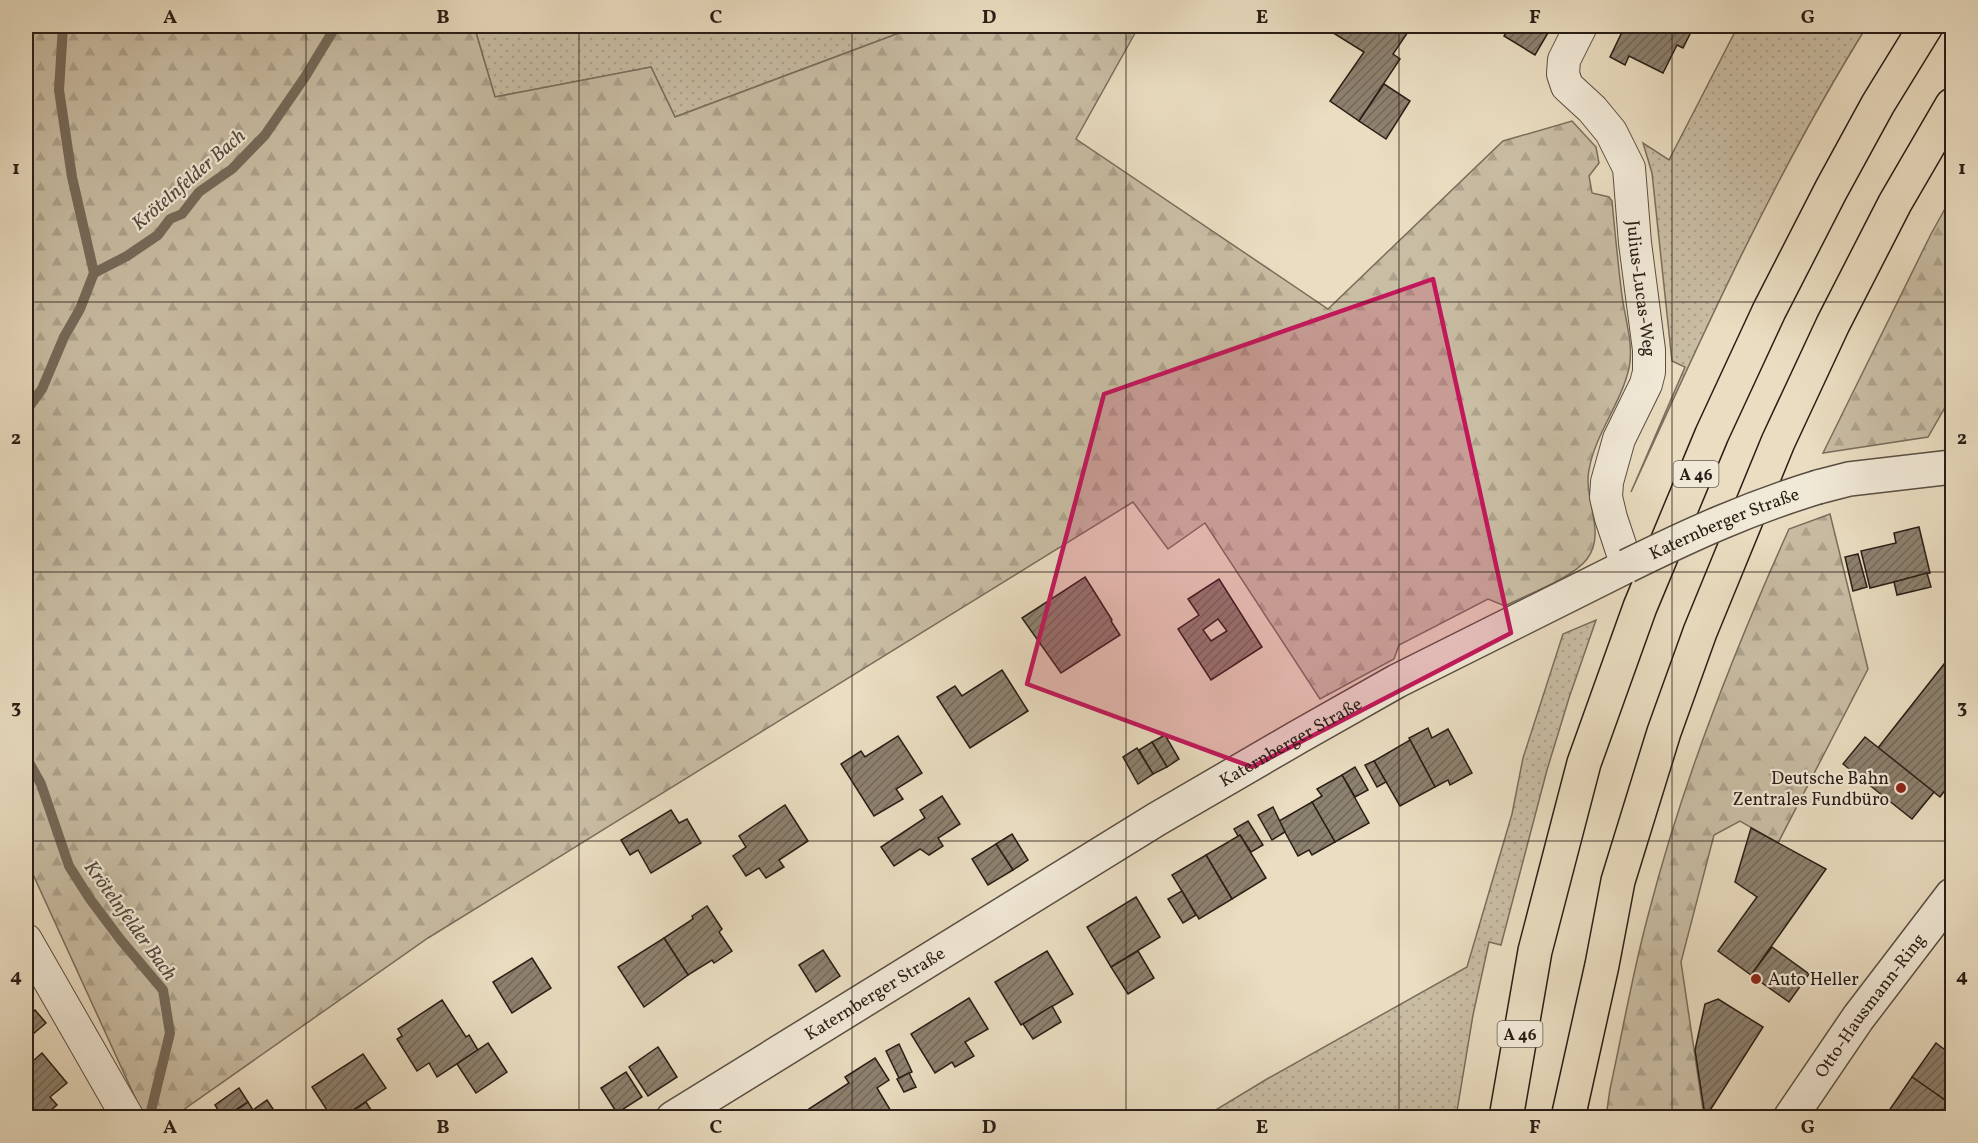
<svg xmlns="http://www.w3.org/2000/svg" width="1978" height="1143" font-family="Vollkorn,serif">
  <defs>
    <pattern id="grass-dots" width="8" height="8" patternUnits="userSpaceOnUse" patternTransform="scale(1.5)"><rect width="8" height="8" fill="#c9bda4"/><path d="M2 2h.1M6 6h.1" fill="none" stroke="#ada28c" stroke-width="1.8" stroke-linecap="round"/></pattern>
    <pattern id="forest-firs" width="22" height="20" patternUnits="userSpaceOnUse" patternTransform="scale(1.5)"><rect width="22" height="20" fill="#c9bda4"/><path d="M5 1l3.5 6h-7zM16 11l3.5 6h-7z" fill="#ada28c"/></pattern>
    <pattern id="building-hatch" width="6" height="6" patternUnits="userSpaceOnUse" patternTransform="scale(1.5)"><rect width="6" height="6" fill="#8d816f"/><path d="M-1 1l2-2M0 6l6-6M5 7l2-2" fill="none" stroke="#73695a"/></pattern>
  </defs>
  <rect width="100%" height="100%" fill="#eaddc1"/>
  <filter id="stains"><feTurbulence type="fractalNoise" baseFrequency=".00333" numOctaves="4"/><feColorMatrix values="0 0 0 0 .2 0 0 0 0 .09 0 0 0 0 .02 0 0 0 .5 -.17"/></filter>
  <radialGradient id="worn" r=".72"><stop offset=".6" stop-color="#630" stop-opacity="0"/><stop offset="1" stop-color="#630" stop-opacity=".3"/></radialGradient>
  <!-- grass -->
  <g fill="url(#grass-dots)" stroke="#796e5d" stroke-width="1.5">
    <path d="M474 26H918L675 117 651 67 495 97Z"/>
    <path d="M1738 26H1867C1775 174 1703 333 1631 492L1685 367 1672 361 1652 173 1643 143 1669 160Z"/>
    <path d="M1596 620 1569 698 1547 770 1501 945 1489 942 1473 1015 1456 1117H1204L1267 1079 1467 967 1512 814 1523 758 1563 634Z"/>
  </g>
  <!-- forest -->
  <g fill="url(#forest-firs)" stroke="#796e5d" stroke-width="1.5">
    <path d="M26 26H474L495 97 651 67 675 117 918 26H1139L1076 139 1328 309 1503 141 1572 121 1596 147 1599 163 1589 176 1592 193 1609 197 1612 201C1615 233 1618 264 1622 296 1625 318 1634 346 1629 368 1621 404 1595 434 1589 470 1583 498 1607 533 1587 559 1573 578 1526 595 1505 606L1488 599 1399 645 1394 659 1320 699 1205 523 1168 549 1133 502 428 938 173 1117H144L26 859Z"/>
    <path d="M1952 196V395L1928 437 1823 453 1931 234Z"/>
    <path d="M1830 514 1868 669 1778 843 1740 821 1714 835 1681 962 1704 1117H1606L1610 1089C1623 1030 1633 970 1649 912 1683 780 1733 653 1789 529Z"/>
  </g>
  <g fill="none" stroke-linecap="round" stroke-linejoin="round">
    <!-- stream -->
    <g stroke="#756a5a" stroke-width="10">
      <path d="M63 26 59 90 72 177 94 273"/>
      <path d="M26 411 42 389 64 337 80 309 94 273 127 256 158 235 170 219 182 214 199 192 232 169 265 135 305 77 336 26"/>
      <path d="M26 757 41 784 69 866 90 899 120 939 163 990 170 1033 151 1111"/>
    </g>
  </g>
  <!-- building -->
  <g fill="url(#building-hatch)" stroke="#291e16" stroke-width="1.5" fill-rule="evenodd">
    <path d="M1322 26H1412L1393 54 1400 59 1359 121 1330 101 1364 52Z"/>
    <path d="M1510 26H1552L1535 55 1504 36Z"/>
    <path d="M1627 26H1694L1683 48 1677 45 1663 73 1629 56 1625 65 1610 57 1623 30 1624 31Z"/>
    <path d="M1384 84 1410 101 1386 139 1359 121Z"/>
    <path d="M1919 527 1930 573 1870 588 1861 551 1896 543 1894 533Z"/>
    <path d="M1858 554 1867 587 1853 591 1845 557Z"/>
    <path d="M1927 573 1931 587 1897 595 1894 582Z"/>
    <path d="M1085 577 1112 620 1111 621 1120 635 1061 673 1022 618Z"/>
    <path d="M1219 579 1262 647 1211 680 1178 629 1199 615 1188 599ZM1218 619 1227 631 1211 641 1203 630Z"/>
    <path d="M1952 654V781L1940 797 1878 748Z"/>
    <path d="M1002 670 1028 711 970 748 937 697 955 686 962 696Z"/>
    <path d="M1428 728 1432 738 1448 729 1472 773 1450 785 1448 780 1435 787 1409 738Z"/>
    <path d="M1165 735 1179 759 1167 767 1152 742Z"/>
    <path d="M898 736 922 773 896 789 903 799 874 816 841 764 861 751 865 757Z"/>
    <path d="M1865 737 1934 792 1912 819 1843 764Z"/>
    <path d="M1410 740 1435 787 1400 806 1374 761Z"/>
    <path d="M1152 742 1167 767 1153 774 1139 750Z"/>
    <path d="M1137 748 1153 774 1138 784 1123 757Z"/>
    <path d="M1374 761 1386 782 1377 787 1365 765Z"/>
    <path d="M1355 767 1368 790 1355 797 1342 775Z"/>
    <path d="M1342 775 1369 823 1335 842 1312 802 1322 796 1317 789Z"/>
    <path d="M942 796 960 824 938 838 943 846 929 855 920 849 894 866 881 847 925 818 920 810Z"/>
    <path d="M1312 802 1335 842 1312 855 1309 850 1298 856 1279 821Z"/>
    <path d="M785 805 808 841 779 860 784 867 766 878 759 868 746 876 733 856 746 847 739 836Z"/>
    <path d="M1273 807 1285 832 1272 840 1258 815Z"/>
    <path d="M671 810 679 823 687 819 701 843 651 873 638 850 630 855 621 840Z"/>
    <path d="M1248 821 1263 845 1251 852 1240 835 1238 836 1234 829Z"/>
    <path d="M1751 828 1826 869 1751 975 1718 951 1757 897 1735 882Z"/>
    <path d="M1012 834 1028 860 1013 870 996 844Z"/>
    <path d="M1240 835 1266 878 1232 899 1206 855Z"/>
    <path d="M996 844 1013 870 988 885 972 859Z"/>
    <path d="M1206 855 1232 899 1199 919 1172 875Z"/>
    <path d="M1182 891 1196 915 1183 923 1168 899Z"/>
    <path d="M1136 897 1160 937 1111 967 1087 927Z"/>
    <path d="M707 906 722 929 719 932 732 951 714 963 712 960 688 975 664 938 693 919 692 916Z"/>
    <path d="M664 938 688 975 644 1007 618 967Z"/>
    <path d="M1772 947 1809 974 1789 1002 1751 975Z"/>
    <path d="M823 950 840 976 816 992 799 965Z"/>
    <path d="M1047 951 1073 994 1021 1025 995 982Z"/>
    <path d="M1138 951 1154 978 1128 994 1111 967Z"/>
    <path d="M532 958 551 988 512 1013 493 982Z"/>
    <path d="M969 998 988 1029 965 1042 974 1056 955 1067 952 1062 935 1073 911 1034Z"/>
    <path d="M1718 999 1763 1027 1709 1112 1704 1109 1695 1050 1705 1004Z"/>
    <path d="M442 1000 466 1037 469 1035 478 1050 437 1077 429 1063 417 1071 397 1039 402 1036 398 1029Z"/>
    <path d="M1052 1006 1061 1022 1033 1039 1023 1024Z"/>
    <path d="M35 1010 46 1023 26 1040V1018Z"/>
    <path d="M488 1043 507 1072 476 1093 457 1064Z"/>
    <path d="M1936 1043 1952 1055V1105L1912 1077Z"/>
    <path d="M899 1044 912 1072 899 1078 886 1051Z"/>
    <path d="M658 1047 677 1077 648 1096 629 1067Z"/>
    <path d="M42 1053 67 1083 50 1097 57 1105 42 1118H37L33 1113 26 1118V1067Z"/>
    <path d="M363 1054 386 1088 341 1118H332L312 1087Z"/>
    <path d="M875 1058 889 1080 877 1088 895 1118H795L849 1083 845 1077Z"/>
    <path d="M626 1072 642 1097 617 1113 601 1088Z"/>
    <path d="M909 1073 916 1087 904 1092 897 1079Z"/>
    <path d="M1912 1077 1952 1105 1946 1118H1884Z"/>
    <path d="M239 1088 248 1102 223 1118 215 1105Z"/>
    <path d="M267 1100 279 1118H225L248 1102 253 1110Z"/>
    <path d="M366 1102 376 1118H341Z"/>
  </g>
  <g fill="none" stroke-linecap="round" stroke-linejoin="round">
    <defs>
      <g id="minor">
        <path id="s1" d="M1581 26 1564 60 1563 74 1567 86 1592 109 1611 132 1629 168 1635 243 1649 350V372L1646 384 1619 439 1607 482 1606 497 1611 518 1627 566"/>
        <path d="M26 940 128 1118"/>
      </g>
      <g id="tertiary">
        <path d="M1818 487 1849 479 1952 467"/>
        <path id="s2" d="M673 1118 1157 819 1298 737 1397 681 1627 566"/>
        <path id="s3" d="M1790 1118 1858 1018 1952 895"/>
      </g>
      <g id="motorway">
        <path d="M1506 1118 1535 951 1584 763 1640 607 1712 434 1769 311 1831 190 1878 104 1926 26"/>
        <path d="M1568 1118 1602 965 1618 881 1664 732 1700 632 1778 442 1833 324 1895 203 1952 105"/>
      </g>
    </defs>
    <!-- minor casing -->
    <use href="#minor" stroke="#594e41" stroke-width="34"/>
    <!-- tertiary casing -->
    <use href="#tertiary" stroke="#594e41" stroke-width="36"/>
    <!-- motorway casing -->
    <use href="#motorway" stroke="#291e16" stroke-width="36"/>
    <!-- minor -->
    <use href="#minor" stroke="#f1e9d7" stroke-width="32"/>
    <!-- tertiary -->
    <use href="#tertiary" stroke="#f1e9d7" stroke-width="33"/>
    <!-- motorway -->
    <use href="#motorway" stroke="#eaddc1" stroke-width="33"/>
    <defs>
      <g id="tertiary-bridge">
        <path id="s4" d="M1627 566C1692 534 1749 508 1818 487"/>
      </g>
    </defs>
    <!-- tertiary-bridge casing -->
    <use href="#tertiary-bridge" stroke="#594e41" stroke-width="36" stroke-linecap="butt"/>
    <!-- tertiary-bridge -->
    <use href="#tertiary-bridge" stroke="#f1e9d7" stroke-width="33"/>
  </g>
  <!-- marked area -->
  <path fill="#c2185b" fill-opacity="0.2" stroke="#c2185b" stroke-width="4.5" stroke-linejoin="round" d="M1433 279 1511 633 1252 767 1027 684 1104 394Z"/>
  <!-- grid -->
  <path fill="none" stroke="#291e16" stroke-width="1.5" stroke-opacity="0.55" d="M306 26V1118M579 26V1118M852 26V1118M1126 26V1118M1399 26V1118M1672 26V1118M26 302H1952M26 572H1952M26 841H1952"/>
  <!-- markers -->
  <g fill="#8f2418" stroke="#f1e9d7" stroke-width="2">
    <circle cx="1901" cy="788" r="6"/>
    <circle cx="1756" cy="979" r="6"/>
  </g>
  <g text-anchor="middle" stroke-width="4.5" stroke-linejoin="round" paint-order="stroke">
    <!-- shield labels -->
    <g fill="#f1e9d7" stroke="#655b50" stroke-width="1.5">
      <rect x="1673.5" y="461" width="45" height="26" rx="4.5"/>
      <rect x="1497.5" y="1021" width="45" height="26" rx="4.5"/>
    </g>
    <g font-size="16" font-weight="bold" fill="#291e16">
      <text x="1696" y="480">A 46</text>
      <text x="1520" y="1040">A 46</text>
    </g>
    <!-- street labels -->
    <g font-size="18" fill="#291e16" stroke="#f1e9d7">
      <text dy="6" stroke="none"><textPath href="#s1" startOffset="290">Julius-Lucas-Weg</textPath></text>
      <text dy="6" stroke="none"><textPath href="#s4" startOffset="106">Katernberger Straße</textPath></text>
      <text dy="6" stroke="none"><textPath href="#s2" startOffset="723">Katernberger Straße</textPath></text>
      <text dy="6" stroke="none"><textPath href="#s2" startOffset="237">Katernberger Straße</textPath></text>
      <text dy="6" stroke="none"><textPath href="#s3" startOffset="138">Otto-Hausmann-Ring</textPath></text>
    </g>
    <!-- poi labels -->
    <g font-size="18" fill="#291e16" stroke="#f1e9d7" text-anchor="end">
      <text x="1889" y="784">Deutsche Bahn<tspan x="1889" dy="21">Zentrales Fundbüro</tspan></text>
      <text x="1768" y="985" text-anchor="start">Auto Heller</text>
    </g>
    <!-- water labels -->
    <g font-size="20" font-style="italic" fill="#554a3e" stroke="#f1e9d7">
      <text transform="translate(188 179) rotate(-41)" y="7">Krötelnfelder Bach</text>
      <text transform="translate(131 920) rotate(54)" y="7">Krötelnfelder Bach</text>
    </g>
  </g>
  <!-- margin -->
  <rect width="1978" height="1143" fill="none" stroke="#eaddc1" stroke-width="66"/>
  <rect x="33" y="33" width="1912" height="1077" fill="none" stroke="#291e16" stroke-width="2"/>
  <g font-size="20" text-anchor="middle" font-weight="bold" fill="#291e16">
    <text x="170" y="23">A</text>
    <text x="443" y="23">B</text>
    <text x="716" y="23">C</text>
    <text x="989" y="23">D</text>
    <text x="1262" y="23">E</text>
    <text x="1535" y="23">F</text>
    <text x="1808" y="23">G</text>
    <text x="16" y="174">1</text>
    <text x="1962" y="174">1</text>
    <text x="16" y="444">2</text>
    <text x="1962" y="444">2</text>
    <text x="16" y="713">3</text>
    <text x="1962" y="713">3</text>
    <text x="16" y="982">4</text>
    <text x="1962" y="982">4</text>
    <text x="170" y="1133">A</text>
    <text x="443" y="1133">B</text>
    <text x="716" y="1133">C</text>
    <text x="989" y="1133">D</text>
    <text x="1262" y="1133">E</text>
    <text x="1535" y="1133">F</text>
    <text x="1808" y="1133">G</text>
  </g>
  <rect width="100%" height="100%" filter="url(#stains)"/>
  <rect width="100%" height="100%" fill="url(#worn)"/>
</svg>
